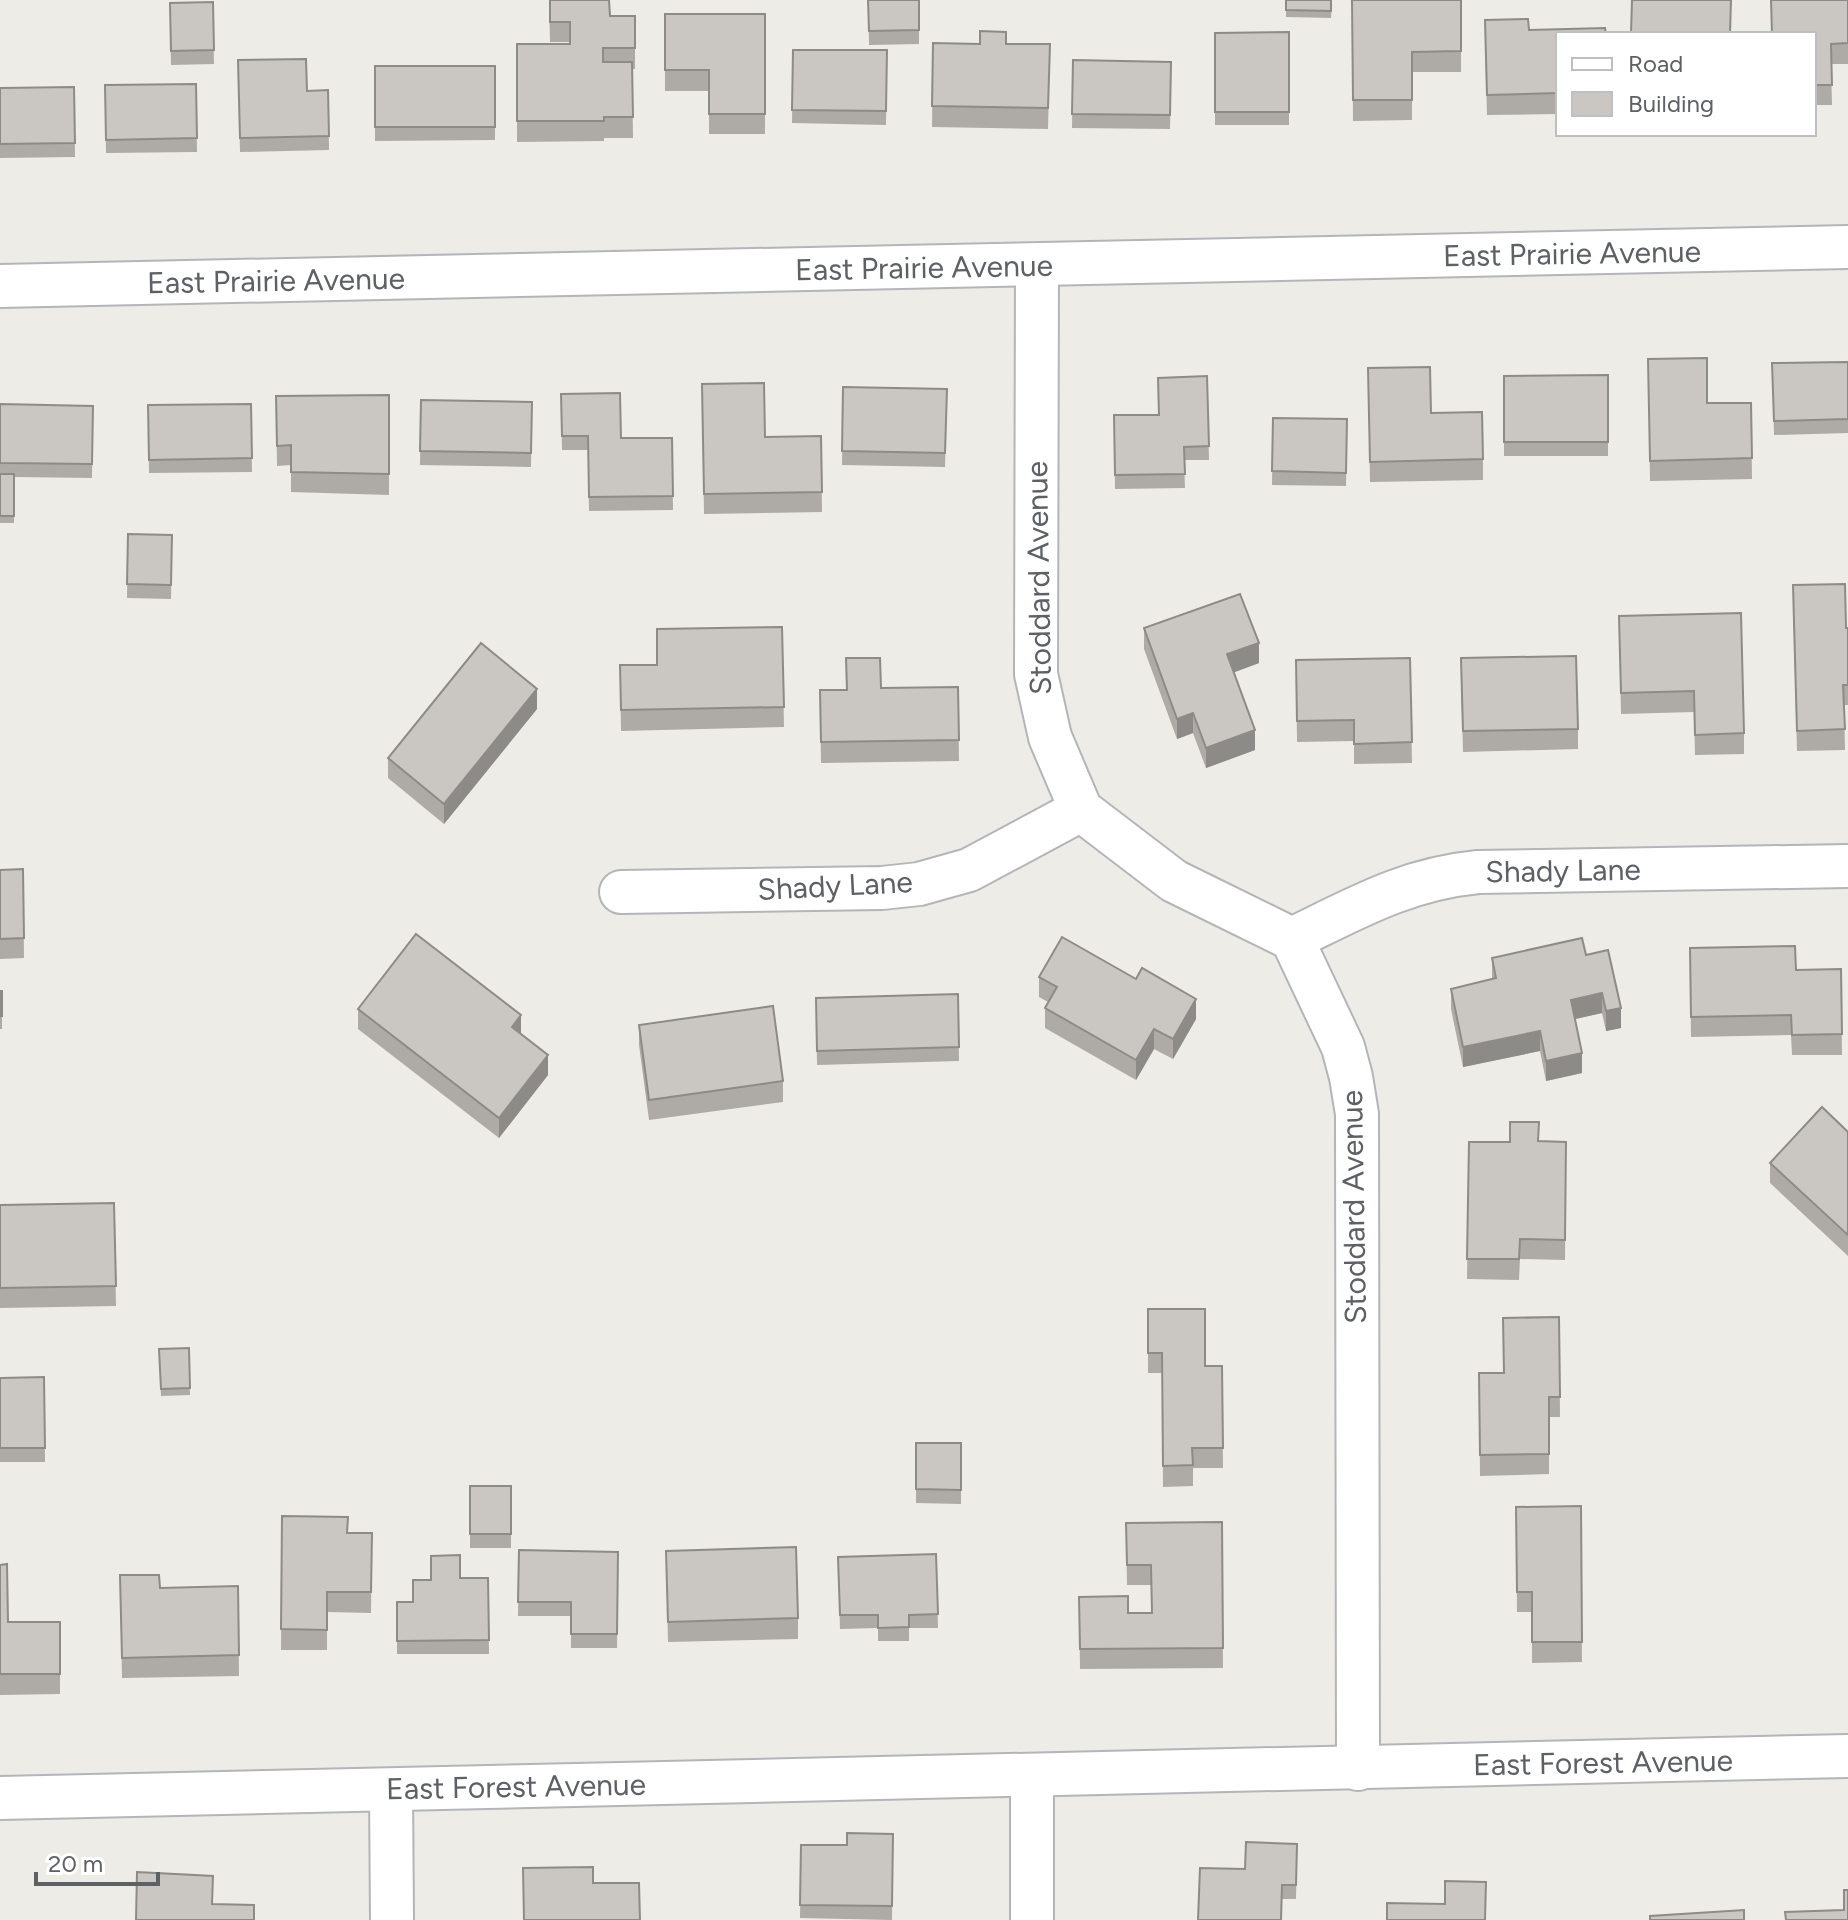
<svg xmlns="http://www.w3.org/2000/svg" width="1848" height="1920" font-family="Figtree,sans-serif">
  <rect width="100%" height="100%" fill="#eeece6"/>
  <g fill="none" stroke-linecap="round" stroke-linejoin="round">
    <defs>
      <g id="street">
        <path d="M1037 266 1036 674 1050 737 1081 810 1174 881 1292 939 1343 1047 1351 1077 1357 1114 1358 1769"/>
        <path d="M0 286 1848 247"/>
        <path d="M621 892 882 888 919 884 969 870 1081 810"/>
        <path d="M1292 939C1356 908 1406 879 1478 872L1848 866"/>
        <path d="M1032 1776V1920"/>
        <path d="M391 1790 392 1920"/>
        <path d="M0 1798 1848 1756"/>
      </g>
    </defs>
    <!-- street casing -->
    <use href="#street" stroke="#b3b5b9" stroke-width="46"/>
    <!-- street -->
    <use href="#street" stroke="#fff" stroke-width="42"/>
  </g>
  <!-- wall -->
  <g fill="#aeaba7">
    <path d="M549 0 610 16H635V69H632L633 138H604V141L517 142V44H570V42H550Z"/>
    <path d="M868 0H919V44L869 45Z"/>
    <path d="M1286 0H1332L1331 18 1286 17Z"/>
    <path d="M1352 0H1461V72H1412V120L1353 121Z"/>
    <path d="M1848 0V64H1831L1832 105H1814V34Z"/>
    <path d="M213 2 214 64 171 65 170 3Z"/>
    <path d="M665 14H765V134H709V91H665Z"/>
    <path d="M1529 30 1558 34V114L1487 115 1485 40Z"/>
    <path d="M1289 32V125H1215V33Z"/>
    <path d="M933 43 1050 44 1048 129 932 127Z"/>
    <path d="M793 50H887L886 125 792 123Z"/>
    <path d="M238 60 307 91 328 90 329 150 240 152Z"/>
    <path d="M1073 60 1171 62 1170 129 1072 128Z"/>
    <path d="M375 66H495V140L375 141Z"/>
    <path d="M196 84 197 152 106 153 105 85Z"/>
    <path d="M74 87 75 157 0 158V88Z"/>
    <path d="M1648 359 1707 403H1751L1752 479 1650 481Z"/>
    <path d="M1848 362V433L1774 435 1772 363Z"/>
    <path d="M1368 368 1431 413 1483 459V480L1370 482Z"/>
    <path d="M1608 375V456H1504V376Z"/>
    <path d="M1207 376 1209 460H1184L1185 488 1115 489 1114 415H1158Z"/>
    <path d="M702 384 765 437 821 436 822 512 704 514Z"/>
    <path d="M843 387 947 389 945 467 842 465Z"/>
    <path d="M561 394 621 438H672L673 510 589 511 588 450H562Z"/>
    <path d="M389 395V495L291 492V465L277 466 276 396Z"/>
    <path d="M421 400 532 402 531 467 420 465Z"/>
    <path d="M0 404 93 406 92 478 14 477V523H0Z"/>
    <path d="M251 404 252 472 149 473 148 405Z"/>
    <path d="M1273 418 1347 419 1346 486 1272 485Z"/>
    <path d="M128 534 172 535 171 599 127 598Z"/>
    <path d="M1793 605 1848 628V705H1844L1845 750 1797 751Z"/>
    <path d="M1619 616 1744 733V754L1695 755 1694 712 1621 714Z"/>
    <path d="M782 627 784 727 621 731 620 665H657Z"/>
    <path d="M1144 628 1259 663 1234 672 1255 750 1206 768 1193 733 1177 739 1144 649Z"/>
    <path d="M1410 658 1412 763 1354 764V741L1297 742 1296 660Z"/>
    <path d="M1461 678 1578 729V749L1463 752Z"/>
    <path d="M958 687 959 761 821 763 820 690Z"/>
    <path d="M537 709 444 824 388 778V758Z"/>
    <path d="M23 869 24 958 0 959V870Z"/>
    <path d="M1690 948 1796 970 1841 969 1842 1055H1792L1791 1035 1691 1037Z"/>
    <path d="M1586 955 1621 1028 1606 1031 1602 1013 1575 1019 1582 1073 1546 1081 1540 1051 1463 1067 1451 1009V989L1492 979V958Z"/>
    <path d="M1039 977 1196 1019 1173 1059 1154 1049 1136 1080 1045 1028V1008L1048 1002 1039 997Z"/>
    <rect x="0" y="991" width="2" height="38"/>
    <path d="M958 994 959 1061 817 1065 816 998Z"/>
    <path d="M358 1009 548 1075 499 1138 358 1029Z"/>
    <path d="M639 1025 783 1081V1102L649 1120 639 1045Z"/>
    <path d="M1848 1132V1256L1770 1183V1163Z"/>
    <path d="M1539 1141 1566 1142 1565 1260 1520 1259 1519 1280 1467 1279 1469 1142Z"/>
    <path d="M114 1203 116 1306 0 1308V1205Z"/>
    <path d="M1148 1309 1205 1366H1222L1223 1468H1193V1486L1163 1487 1162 1373H1148Z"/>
    <path d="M1559 1317 1560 1417H1549V1474L1480 1476 1479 1373H1504Z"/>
    <path d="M189 1348 190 1395 161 1396 159 1349Z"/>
    <path d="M44 1377 45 1462H0V1378Z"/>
    <path d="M916 1443H961V1504L916 1503Z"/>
    <rect x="470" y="1486" width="41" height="62"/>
    <path d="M1581 1506 1582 1662 1532 1663V1612H1517L1516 1507Z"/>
    <path d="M282 1516 348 1533H372L371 1613 327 1612V1650H281Z"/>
    <path d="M1222 1522 1223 1668 1080 1669 1079 1597 1128 1613H1151V1585H1127L1126 1523Z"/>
    <path d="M519 1550 618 1552 617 1648H571V1616H518Z"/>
    <path d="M666 1551 798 1618V1639L668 1642Z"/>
    <path d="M936 1554 938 1628H909V1641H878V1628L840 1629 838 1557Z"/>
    <path d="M0 1565 8 1622H60V1694L0 1695Z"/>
    <path d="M120 1575 160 1588 238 1586 239 1676 122 1678Z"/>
    <path d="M460 1578H488L489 1654H397V1602H413Z"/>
    <path d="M893 1834 892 1920 800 1918 801 1845H847Z"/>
    <path d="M1297 1844 1296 1899H1282L1245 1869Z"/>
  </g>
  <!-- shaded-wall -->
  <g fill="#8d8b88">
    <path d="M1259 643V663L1227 675V654Z"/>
    <path d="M537 689V709L444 824V804Z"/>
    <path d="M1193 713V733L1177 739V719Z"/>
    <path d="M1255 730V750L1206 768V748Z"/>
    <path d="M1602 993V1013L1571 1020V1000Z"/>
    <path d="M1196 999V1019L1173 1059V1039Z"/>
    <path d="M1621 1008V1028L1606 1031V1011Z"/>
    <path d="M521 1015V1035L512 1027Z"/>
    <path d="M1154 1029V1049L1136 1080V1060Z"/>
    <path d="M1540 1031V1051L1463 1067V1047Z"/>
    <path d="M1582 1053V1073L1546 1081V1061Z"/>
    <path d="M548 1055V1075L499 1138V1118Z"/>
  </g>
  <!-- building -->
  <g fill="#cac7c2" stroke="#8d8b88" stroke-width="2">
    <path d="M550 0H609L610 16H635V48H603V62H632L633 117H604V121H517V44H570V22H550Z"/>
    <path d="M868 0H919V30L869 31Z"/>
    <path d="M1286 0H1331V11L1286 10Z"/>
    <path d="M1352 0H1461V51L1412 52V100H1353Z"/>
    <path d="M1632 0H1731L1730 34H1631Z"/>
    <path d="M1771 0H1848V43L1831 44 1832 85H1814V34H1772Z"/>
    <path d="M213 2 214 50 171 51 170 3Z"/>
    <path d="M665 14H765V114H709V70H665Z"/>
    <path d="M1528 19 1529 30 1605 28 1606 34H1558V93L1487 95 1485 20Z"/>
    <path d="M980 31 1006 32V44H1050L1048 108 932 106 933 43 980 44Z"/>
    <path d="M1289 32V112H1215V33Z"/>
    <path d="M793 50H887L886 111 792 110Z"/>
    <path d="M306 59 307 91 328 90 329 136 240 138 238 60Z"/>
    <path d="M1073 60 1171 62 1170 115 1072 114Z"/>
    <rect x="375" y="66" width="120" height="61"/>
    <path d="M196 84 197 138 106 140 105 85Z"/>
    <path d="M74 87 75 143 0 144V88Z"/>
    <path d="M1707 358V403H1751L1752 458 1650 461 1648 359Z"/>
    <path d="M1848 362V419L1774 421 1772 363Z"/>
    <path d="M1430 367 1431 413 1482 412 1483 459 1370 462 1368 368Z"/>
    <path d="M1608 375V442H1504V376Z"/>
    <path d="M1207 376 1209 446 1184 447 1185 474 1115 475 1114 415H1159L1158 378Z"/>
    <path d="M764 383 765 437 821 436 822 492 704 494 702 384Z"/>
    <path d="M843 387 947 389 945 453 842 451Z"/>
    <path d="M620 393 621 438H672L673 496 589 497 588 436H562L561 394Z"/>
    <path d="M389 395V474L291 472V445L277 446 276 396Z"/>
    <path d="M421 400 532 402 531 453 420 451Z"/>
    <path d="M0 404 93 406 92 464 0 463Z"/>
    <path d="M251 404 252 458 149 460 148 405Z"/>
    <path d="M1273 418 1347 419 1346 473 1272 471Z"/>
    <rect x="0" y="474" width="14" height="42"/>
    <path d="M128 534 172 535 171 585 127 584Z"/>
    <path d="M1845 584 1846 628H1848V685H1843L1845 729 1797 731 1793 585Z"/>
    <path d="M1240 594 1259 643 1227 654 1255 730 1206 748 1193 713 1177 719 1144 628Z"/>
    <path d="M1741 613 1744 733 1695 735 1694 691 1621 693 1619 616Z"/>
    <path d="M782 627 784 707 621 710 620 665H657V629Z"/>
    <path d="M481 643 537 689 444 804 388 758Z"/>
    <path d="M1576 656 1578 729 1463 731 1461 658Z"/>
    <path d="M846 658H880L881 688 958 687 959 740 821 742 820 690H847Z"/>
    <path d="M1410 658 1412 742 1354 744V720L1297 721 1296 660Z"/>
    <path d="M23 869 24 938 0 939V870Z"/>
    <path d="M416 934 521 1015 512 1027 548 1055 499 1118 358 1009Z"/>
    <path d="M1062 937 1136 979 1142 968 1196 999 1173 1039 1154 1029 1136 1060 1045 1008 1057 987 1039 977Z"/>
    <path d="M1582 938 1586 955 1608 950 1621 1008 1606 1011 1602 993 1571 1000 1582 1053 1546 1061 1540 1031 1463 1047 1451 989 1496 978 1492 958Z"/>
    <path d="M1795 946 1796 970 1841 969 1842 1034 1792 1035 1791 1015 1691 1017 1690 948Z"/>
    <rect x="0" y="991" width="2" height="25"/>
    <path d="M958 994 959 1047 817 1051 816 998Z"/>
    <path d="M773 1006 783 1081 649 1100 639 1025Z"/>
    <path d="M1822 1107 1848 1132V1235L1770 1163Z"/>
    <path d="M1510 1122H1539L1538 1141 1566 1142 1565 1240 1520 1239 1519 1259H1467L1469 1142H1510Z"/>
    <path d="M114 1203 116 1286 0 1288V1205Z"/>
    <path d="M1148 1309H1205V1366H1222L1223 1448H1192L1193 1465 1163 1466 1162 1353H1148Z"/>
    <path d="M1559 1317 1560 1397H1549V1454L1480 1455 1479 1373H1504L1503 1318Z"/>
    <path d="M189 1348 190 1388 161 1389 159 1349Z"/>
    <path d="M44 1377 45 1448H0V1378Z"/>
    <path d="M916 1443H961V1490L916 1489Z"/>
    <rect x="470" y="1486" width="41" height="48"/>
    <path d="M1581 1506 1582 1642H1532V1592H1517L1516 1507Z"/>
    <path d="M282 1516 348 1517 347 1533H372L371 1592H327V1630L281 1629Z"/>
    <path d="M1222 1522 1223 1648 1080 1649 1079 1597 1128 1596V1613H1152L1151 1565H1127L1126 1523Z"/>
    <path d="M796 1547 798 1618 668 1622 666 1551Z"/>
    <path d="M519 1550 618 1552 617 1634H571V1602H518Z"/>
    <path d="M936 1554 938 1614 909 1615V1627L878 1628V1615H840L838 1557Z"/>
    <path d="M460 1555V1578H488L489 1640 397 1641V1602H413V1580H431V1556Z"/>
    <path d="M7 1564 8 1622H60V1674H0V1565Z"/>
    <path d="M120 1575H159L160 1588 238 1586 239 1655 122 1658Z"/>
    <path d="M847 1833 893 1834 892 1906 800 1905 801 1845H847Z"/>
    <path d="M1246 1842 1297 1844 1296 1885H1282L1281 1920H1198L1200 1868 1245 1869Z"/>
    <path d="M593 1867V1883H639L640 1920H524L523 1868Z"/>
    <path d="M137 1872 213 1876 212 1904 254 1905V1920H136Z"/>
    <path d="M1445 1881 1486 1882 1485 1920H1387V1903L1445 1904Z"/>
    <path d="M1844 1890H1848V1920H1786L1785 1912 1844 1910Z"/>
    <path d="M1744 1910V1920H1650V1916Z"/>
  </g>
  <g text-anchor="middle" stroke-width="6" stroke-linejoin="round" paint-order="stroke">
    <!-- street labels -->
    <g font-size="30" fill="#5d6064" stroke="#fff">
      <text transform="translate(1572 254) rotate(-1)" y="10">East Prairie Avenue</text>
      <text transform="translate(924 268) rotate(-1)" y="10">East Prairie Avenue</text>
      <text transform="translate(276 281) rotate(-1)" y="10">East Prairie Avenue</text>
      <text transform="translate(1039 578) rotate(-91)" y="10">Stoddard Avenue</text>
      <text transform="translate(1563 871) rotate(-1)" y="10">Shady Lane</text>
      <text transform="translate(835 886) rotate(-3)" y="10">Shady Lane</text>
      <text transform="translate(1354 1207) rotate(-91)" y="10">Stoddard Avenue</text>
      <text transform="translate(1603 1763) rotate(-1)" y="10">East Forest Avenue</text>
      <text transform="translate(516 1787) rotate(-1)" y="10">East Forest Avenue</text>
    </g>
  </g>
  <!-- legend -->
  <rect x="1556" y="32" width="260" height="104" fill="#ffffff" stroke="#bebfc1" stroke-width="2"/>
  <rect x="1572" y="58" width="40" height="12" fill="#ffffff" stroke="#bebfc1" stroke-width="2"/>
  <text x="1628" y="72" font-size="24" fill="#5d6064">Road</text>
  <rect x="1572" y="92" width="40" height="24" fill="#cac7c2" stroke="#bebfc1" stroke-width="2"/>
  <text x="1628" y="112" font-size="24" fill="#5d6064">Building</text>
  <!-- scale -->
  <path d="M36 1872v12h122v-12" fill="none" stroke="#5d6064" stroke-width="4"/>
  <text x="48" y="1872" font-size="24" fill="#5d6064" stroke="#ffffff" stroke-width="6" paint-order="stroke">20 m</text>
</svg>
